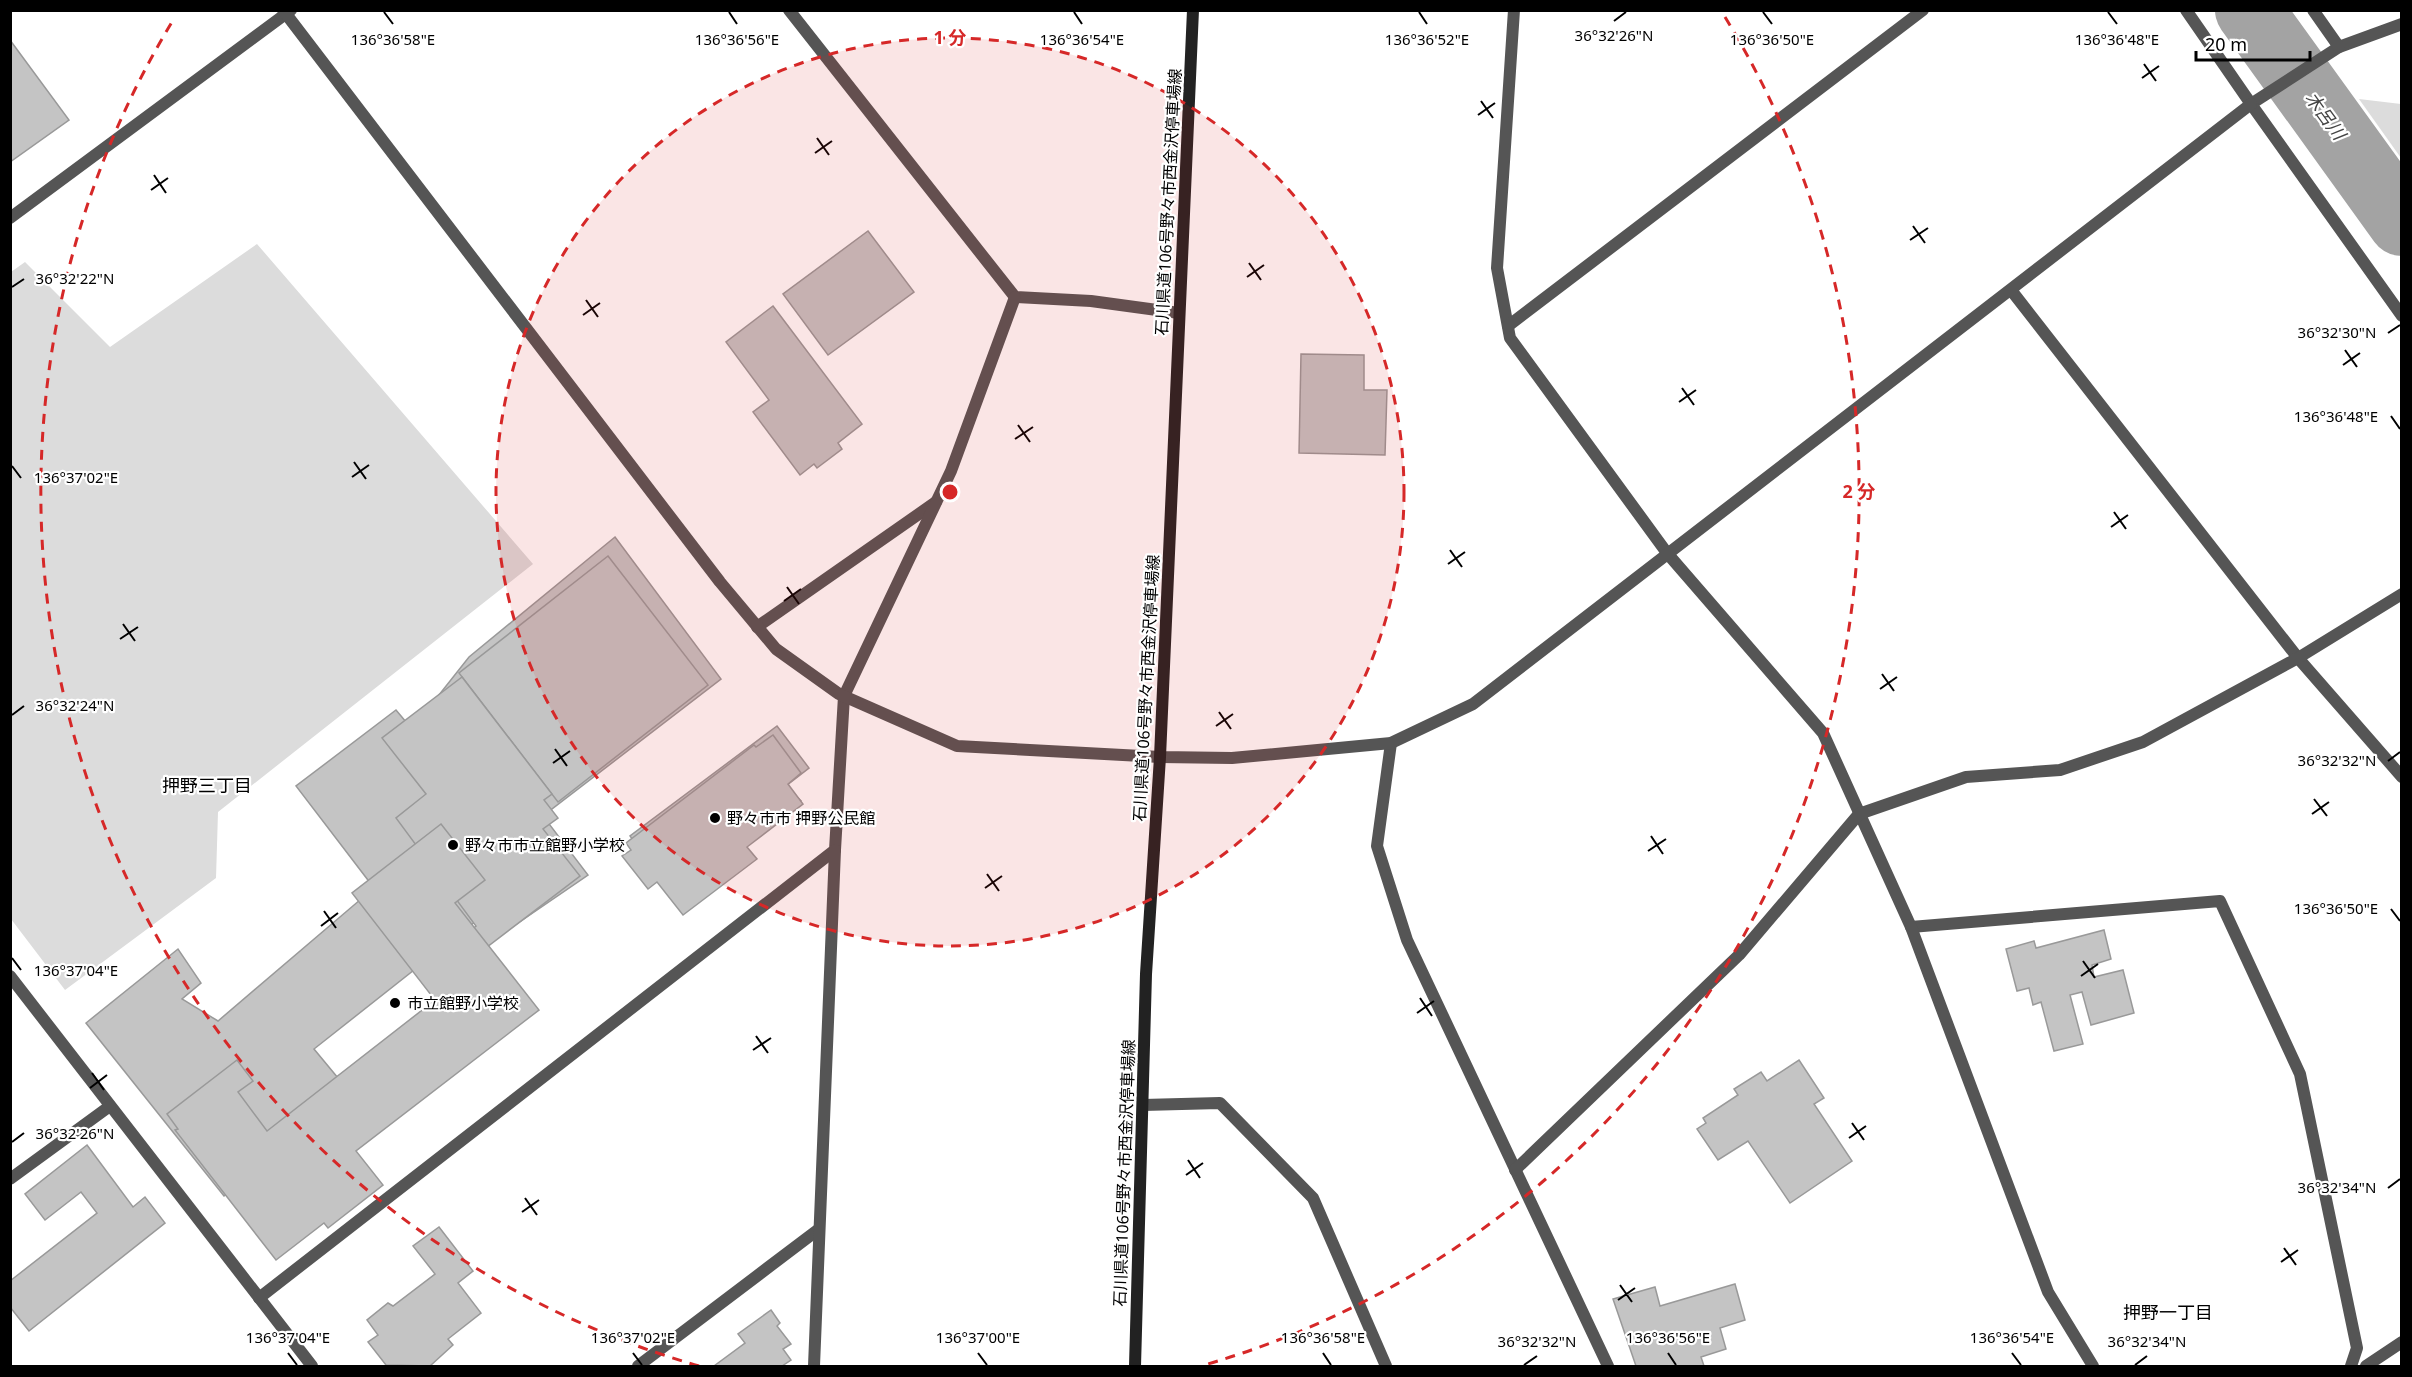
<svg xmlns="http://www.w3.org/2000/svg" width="2412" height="1377" font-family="'Noto Sans','Noto Sans JP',sans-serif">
  <rect width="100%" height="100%" fill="#fff"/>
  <!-- green -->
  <g fill="#dcdcdc">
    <path d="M2359 99 2401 104V158Z"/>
    <path d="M257 244 533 564 218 812 216 878 65 990 11 919V272L25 262 110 347Z"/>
  </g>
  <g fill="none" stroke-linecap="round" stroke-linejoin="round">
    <!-- river -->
    <path stroke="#a3a3a3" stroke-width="68" d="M2249 10 2402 222"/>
  </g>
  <!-- building -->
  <g fill="#c4c4c4" stroke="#999" stroke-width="1.5">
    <path d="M10 40 69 120 10 162Z"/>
    <path d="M868 231 914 292 828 355 783 294Z"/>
    <path d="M773 306 862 424 838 443 842 449 817 468 814 464 800 475 753 412 769 400 726 342Z"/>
    <path d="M1301 354 1364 355V390H1387L1385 455 1299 453Z"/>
    <path d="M615 537 721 679 543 816 588 875 505 932 490 910 314 1049 358 1102 224 1196 86 1023 178 949 201 983 182 999 218 1021 374 888 296 786 396 710 412 729 469 657Z"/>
    <path d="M608 556 708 685 558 802 459 673Z"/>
    <path d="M462 677 552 794 544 800 558 818 543 829 580 876 474 957 460 939 476 926 396 818 426 794 382 738Z"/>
    <path d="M777 726 809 768 786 786 801 801 671 893 630 836Z"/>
    <path d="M773 735 801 773 788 784 803 804 747 847 757 859 683 915 657 882 648 889 622 856 631 850 626 843 754 745 756 747Z"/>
    <path d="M441 824 485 880 455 903 539 1010 356 1151 383 1185 328 1228 324 1223 276 1260 175 1130 178 1129 167 1114 237 1060 253 1081 238 1092 267 1131 435 1000 352 893Z"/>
    <path d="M2104 930 2111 959 2092 965 2094 977 2123 970 2134 1013 2091 1025 2082 992 2070 995 2083 1044 2054 1051 2041 1002 2033 1005 2029 988 2017 991 2006 949 2034 941 2036 948Z"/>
    <path d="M1799 1060 1824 1098 1814 1104 1852 1161 1790 1203 1748 1141 1718 1160 1697 1129 1706 1123 1703 1118 1738 1095 1734 1089 1761 1072 1767 1081Z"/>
    <path d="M87 1145 133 1207 145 1197 165 1223 29 1331 10 1307V1281L97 1213 81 1192 45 1220 25 1194Z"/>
    <path d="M439 1227 473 1271 458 1283 481 1313 448 1339 453 1345 430 1366 386 1365 368 1342 378 1335 367 1320 388 1303 393 1306 435 1274 413 1246Z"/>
    <path d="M1735 1284 1745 1320 1720 1328 1726 1349 1701 1357 1704 1366H1636L1613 1299 1655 1287 1660 1306Z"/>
    <path d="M771 1310 780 1323 777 1326 791 1344 783 1349 791 1360 782 1366H714L745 1343 738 1334Z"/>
  </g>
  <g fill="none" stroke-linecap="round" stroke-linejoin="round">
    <!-- minor -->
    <g stroke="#555" stroke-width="12">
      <path d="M789 10 1015 297 1091 301 1179 313"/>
      <path d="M1514 10 1497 268 1510 338 1667 553 1823 733 1911 927 2220 901 2300 1074 2357 1348 2351 1366"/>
      <path d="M2186 10 2251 104 2339 47 2402 24"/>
      <path d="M2313 10 2339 47"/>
      <path d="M2251 104 2402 316"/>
      <path d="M10 218 291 10"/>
      <path d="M2011 290 2298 658 2402 777"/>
      <path d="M1508 326 1923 10"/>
      <path d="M757 627 936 502"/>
      <path d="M1391 743 1377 846 1407 940 1608 1366"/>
      <path d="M1911 927 2048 1292 2093 1366"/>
      <path d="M10 976 312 1366"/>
      <path d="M1143 1105 1220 1103 1313 1198 1386 1366"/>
      <path d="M1515 1170 1739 955 1859 814 1966 777 2060 770 2143 742 2298 658 2402 594"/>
      <path d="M10 1179 110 1106"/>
      <path d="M259 1298 835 850 844 696 951 471 1015 297"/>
      <path d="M638 1366 819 1229"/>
      <path d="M814 1366 835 850"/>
      <path d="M2366 1366 2402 1342"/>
    </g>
    <!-- tertiary -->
    <path stroke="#555" stroke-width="12" d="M283 10 720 582 776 649 839 694 957 746 1160 757 1232 758 1391 743 1473 704 2251 104"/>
    <!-- secondary -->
    <path stroke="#222" stroke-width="12" d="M1135 1366 1146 974 1160 757 1193 10"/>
  </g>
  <!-- ticks -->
  <path fill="none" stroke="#000" stroke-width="2" d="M384 12 393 24M729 12 737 24M1074 12 1082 24M1419 12 1427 24M1763 12 1772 24M2108 12 2117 24M1614 21 1626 12M2144 64 2156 81M2142 78 2159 66M1481 101 1493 118M1478 115 1495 103M817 138 829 155M815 153 832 141M154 175 166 193M151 190 168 178M1913 226 1925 243M1910 240 1928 228M1249 263 1261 280M1247 277 1264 265M12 287 24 279M586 300 598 317M583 315 600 303M2388 333 2400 325M2345 350 2357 367M2343 365 2360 353M1682 388 1694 405M1679 402 1696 390M2391 416 2400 429M1018 425 1030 442M1015 439 1033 427M354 462 366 479M12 466 21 478M352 477 369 465M2114 512 2126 529M2111 527 2128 515M1450 550 1462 567M1448 564 1465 552M787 587 799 604M784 601 801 589M123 624 135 641M120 639 138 627M1882 674 1894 691M1880 689 1897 677M1219 712 1231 729M12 715 24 706M1216 726 1233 714M555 749 567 766M2388 761 2400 752M553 763 570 751M2314 799 2327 816M2312 814 2329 802M1651 836 1663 854M1648 851 1666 839M987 874 999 891M985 888 1002 876M2391 909 2400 921M324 911 336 928M321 926 338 913M12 958 21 970M2083 961 2095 978M2081 976 2098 964M1420 998 1432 1016M1417 1013 1434 1001M756 1036 768 1053M753 1050 771 1038M92 1073 104 1090M90 1088 107 1075M1852 1123 1864 1140M1849 1138 1866 1126M12 1142 24 1133M1188 1160 1200 1178M1186 1175 1203 1163M2388 1188 2400 1179M525 1198 537 1215M522 1212 539 1200M2284 1248 2296 1265M2281 1262 2298 1250M1620 1285 1632 1302M1618 1300 1635 1288M288 1353 297 1365M633 1353 642 1365M978 1353 987 1365M1323 1353 1331 1365M1668 1353 1676 1365M2012 1353 2021 1365M1524 1365 1537 1356M2135 1365 2147 1356"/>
  <!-- distance rings -->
  <circle cx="950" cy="492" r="454" fill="#d62828" fill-opacity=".12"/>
  <g fill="none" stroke="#d62828" stroke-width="3" stroke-dasharray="10 8">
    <circle cx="950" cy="492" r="454"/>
    <path d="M699 1366A909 909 0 0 1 175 17M1725 17A909 909 0 0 1 1201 1366"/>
  </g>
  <!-- markers -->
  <g fill="#000" stroke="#fff" stroke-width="2">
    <circle cx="715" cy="818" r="6"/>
    <circle cx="453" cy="845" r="6"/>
    <circle cx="395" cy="1003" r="6"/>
  </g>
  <g text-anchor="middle" stroke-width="4.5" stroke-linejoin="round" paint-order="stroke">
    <!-- street labels -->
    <g font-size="16" fill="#000" stroke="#fff">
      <text transform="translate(1168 202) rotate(-87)" y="6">石川県道106号野々市西金沢停車場線</text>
      <text transform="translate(1146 688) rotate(-87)" y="6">石川県道106号野々市西金沢停車場線</text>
      <text transform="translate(1124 1173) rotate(-88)" y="6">石川県道106号野々市西金沢停車場線</text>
    </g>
    <!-- poi labels -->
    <g font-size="16" fill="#000" stroke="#fff" text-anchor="start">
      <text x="727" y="824">野々市市 押野公民館</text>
      <text x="465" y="851">野々市市立館野小学校</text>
      <text x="407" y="1009">市立館野小学校</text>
    </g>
    <!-- water labels -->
    <g font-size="18" font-style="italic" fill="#444" stroke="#fff">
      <text transform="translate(2325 116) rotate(54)" y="6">木呂川</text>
    </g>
    <!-- neighbourhood labels -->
    <g font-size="18" fill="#000" stroke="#fff">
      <text x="207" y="792">押野三丁目</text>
      <text x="2168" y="1319">押野一丁目</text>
    </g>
  </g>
  <g font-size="15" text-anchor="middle" fill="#000" stroke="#fff" stroke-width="4.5" stroke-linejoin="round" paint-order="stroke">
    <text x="1614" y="41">36°32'26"N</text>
    <text x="393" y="45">136°36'58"E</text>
    <text x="737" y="45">136°36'56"E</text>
    <text x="1082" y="45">136°36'54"E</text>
    <text x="1427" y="45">136°36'52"E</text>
    <text x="1772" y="45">136°36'50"E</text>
    <text x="2117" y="45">136°36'48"E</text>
    <text x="75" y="284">36°32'22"N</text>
    <text x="2337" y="338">36°32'30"N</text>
    <text x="2336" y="422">136°36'48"E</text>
    <text x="76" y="483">136°37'02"E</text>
    <text x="75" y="711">36°32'24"N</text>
    <text x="2337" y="766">36°32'32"N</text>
    <text x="2336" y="914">136°36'50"E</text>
    <text x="76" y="976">136°37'04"E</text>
    <text x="75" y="1139">36°32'26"N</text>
    <text x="2337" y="1193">36°32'34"N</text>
    <text x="288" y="1343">136°37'04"E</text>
    <text x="633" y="1343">136°37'02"E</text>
    <text x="978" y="1343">136°37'00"E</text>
    <text x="1323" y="1343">136°36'58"E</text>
    <text x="1668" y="1343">136°36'56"E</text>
    <text x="2012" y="1343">136°36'54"E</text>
    <text x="1537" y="1347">36°32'32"N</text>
    <text x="2147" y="1347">36°32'34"N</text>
  </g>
  <circle cx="950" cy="492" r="9" fill="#d62828" stroke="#fff" stroke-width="3"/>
  <g font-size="18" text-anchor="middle" font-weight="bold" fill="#d62828" stroke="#fff" stroke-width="4.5" stroke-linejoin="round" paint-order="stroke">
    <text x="950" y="44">1 分</text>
    <text x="1859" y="498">2 分</text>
  </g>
  <!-- border -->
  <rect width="2412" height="1377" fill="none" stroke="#000000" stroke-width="24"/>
  <!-- scale -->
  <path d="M2196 51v9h114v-9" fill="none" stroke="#000000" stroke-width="3"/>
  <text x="2205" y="51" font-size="18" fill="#000000" stroke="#ffffff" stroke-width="4.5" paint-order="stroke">20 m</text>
</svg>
